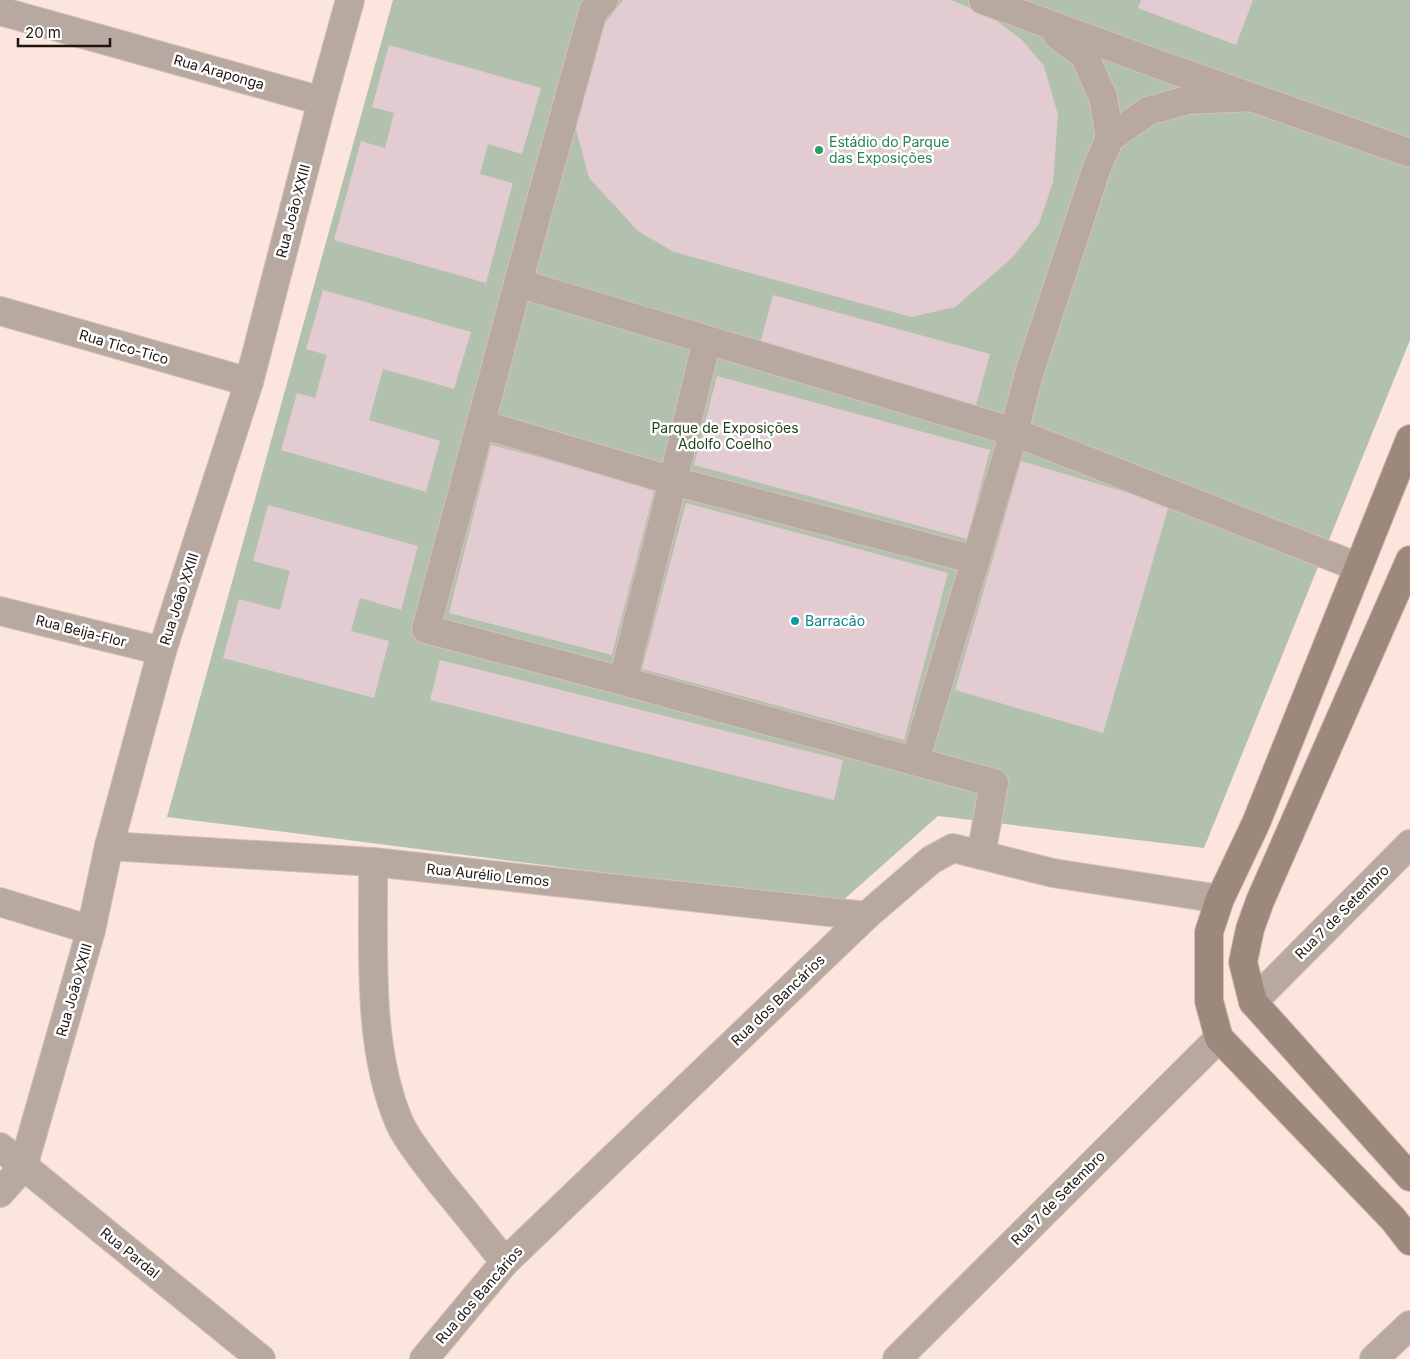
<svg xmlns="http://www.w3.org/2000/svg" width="1410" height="1359" font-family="Inter,sans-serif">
  <rect width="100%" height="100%" fill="#fce5dd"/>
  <!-- green -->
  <path fill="#b2c0ae" d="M393 0H1410V340L1204 848 938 816 840 903 167 817Z"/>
  <!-- building -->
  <g fill="#e2cbd1">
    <path d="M623 0H951L992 17 1023 41 1044 66 1058 115 1053 182 1039 224 1012 258 955 307 911 317 674 252 638 231 589 178 574 122 596 35Z"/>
    <path d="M1141 0H1253L1236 45 1138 8Z"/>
    <path d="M389 45 541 88 522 154 488 144 480 174 513 183 486 283 334 240 361 141 385 148 394 113 372 107Z"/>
    <path d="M323 290 471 332 454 389 383 369 369 420 440 441 426 492 281 450 297 393 315 398 327 355 306 349Z"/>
    <path d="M773 295 990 354 974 412 758 352Z"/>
    <path d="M717 376 990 450 967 539 694 465Z"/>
    <path d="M491 445 655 487 612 655 449 613Z"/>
    <path d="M1021 461 1169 505 1103 733 955 690Z"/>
    <path d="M686 503 948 573 904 740 642 669Z"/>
    <path d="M268 505 418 546 401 610 360 598 351 631 389 641 374 698 223 658 239 599 280 610 290 571 253 561Z"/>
    <path d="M440 660 843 760 834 800 430 700Z"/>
  </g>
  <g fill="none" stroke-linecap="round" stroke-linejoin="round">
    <defs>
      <g id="street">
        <path d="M983 0 1163 66 1410 153"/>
        <path d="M0 11 322 101"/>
        <path d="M1057 35 1084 55 1103 97 1110 138"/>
        <path d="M518 283 1014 432 1029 374 1097 167 1110 138 1148 111 1188 100 1252 97"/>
        <path d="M0 311 249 382"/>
        <path d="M707 340 673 481 976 560"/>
        <path d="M481 424 673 481 623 681 426 629 518 283 593 11 604 0"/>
        <path d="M0 611 162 651"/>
        <path d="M623 681 994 783 981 855"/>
        <path d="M915 761 1014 432 1358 567"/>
        <path d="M109 846 373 862 866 916"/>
        <path d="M373 862C374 945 366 1047 400 1124 410 1145 427 1164 441 1183 463 1209 484 1236 505 1262"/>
        <path d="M0 902 91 930"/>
        <path d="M1253 1002 1410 844"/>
        <path d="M0 1147 261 1359"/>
        <path d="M0 1193 23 1167 91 930 109 846 162 651 249 382 322 101 350 0"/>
        <path d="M424 1359 505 1262 866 916 931 860 953 848 1053 873 1220 899"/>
        <path d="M897 1359 1219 1038"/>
        <path d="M1374 1359 1410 1325"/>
      </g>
      <g id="secondary">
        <path d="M1410 439 1256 823 1220 899 1209 932V1001L1219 1038 1393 1219 1410 1241"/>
        <path d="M1410 560 1260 901 1250 929 1243 962 1253 1002 1410 1177"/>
      </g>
    </defs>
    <!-- street casing -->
    <use href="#street" stroke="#d4c0b8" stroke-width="30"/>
    <!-- secondary casing -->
    <use href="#secondary" stroke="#d4c0b8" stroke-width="30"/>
    <!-- street -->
    <use href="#street" stroke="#b7a9a0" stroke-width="28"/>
    <!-- secondary -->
    <use href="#secondary" stroke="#9d897c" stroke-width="28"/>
  </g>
  <!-- markers -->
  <circle fill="#2e9e5b" stroke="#fff" stroke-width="2" cx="819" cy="150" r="5"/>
  <circle fill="#0f9aa8" stroke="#fff" stroke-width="2" cx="795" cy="621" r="5"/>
  <g text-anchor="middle" stroke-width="5" stroke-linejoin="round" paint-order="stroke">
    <!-- street labels -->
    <g font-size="14" fill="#1d1512" stroke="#fff">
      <text transform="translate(219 72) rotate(16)" y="5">Rua Araponga</text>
      <text transform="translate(293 211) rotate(-75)" y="5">Rua João XXIII</text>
      <text transform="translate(124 347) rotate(16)" y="5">Rua Tico-Tico</text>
      <text transform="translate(179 599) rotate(-72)" y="5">Rua João XXIII</text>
      <text transform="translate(81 631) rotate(14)" y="5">Rua Beija-Flor</text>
      <text transform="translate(488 875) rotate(6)" y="5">Rua Aurélio Lemos</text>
      <text transform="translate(1342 912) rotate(-45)" y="5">Rua 7 de Setembro</text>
      <text transform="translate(74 990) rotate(-74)" y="5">Rua João XXIII</text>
      <text transform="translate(778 1000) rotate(-44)" y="5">Rua dos Bancários</text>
      <text transform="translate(1058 1198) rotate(-45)" y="5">Rua 7 de Setembro</text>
      <text transform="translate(130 1253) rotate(39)" y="5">Rua Pardal</text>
      <text transform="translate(479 1295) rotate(-49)" y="5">Rua dos Bancários</text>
    </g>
    <!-- leisure labels -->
    <g font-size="14" fill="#27864d" stroke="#fff" text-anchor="start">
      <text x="829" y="147">Estádio do Parque<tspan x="829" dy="16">das Exposições</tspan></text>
    </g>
    <!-- park labels -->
    <g font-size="14" fill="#234119" stroke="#fff">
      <text x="725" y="433">Parque de Exposições<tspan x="725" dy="16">Adolfo Coelho</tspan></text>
    </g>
    <!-- culture labels -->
    <g font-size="14" fill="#0d838f" stroke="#fff" text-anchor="start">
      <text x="805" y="626">Barracão</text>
    </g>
  </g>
  <!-- scale -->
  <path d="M18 38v8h92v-8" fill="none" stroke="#1d1512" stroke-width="2.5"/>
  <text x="25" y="38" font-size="15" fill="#1d1512" stroke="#ffffff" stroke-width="4" paint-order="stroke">20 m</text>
</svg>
